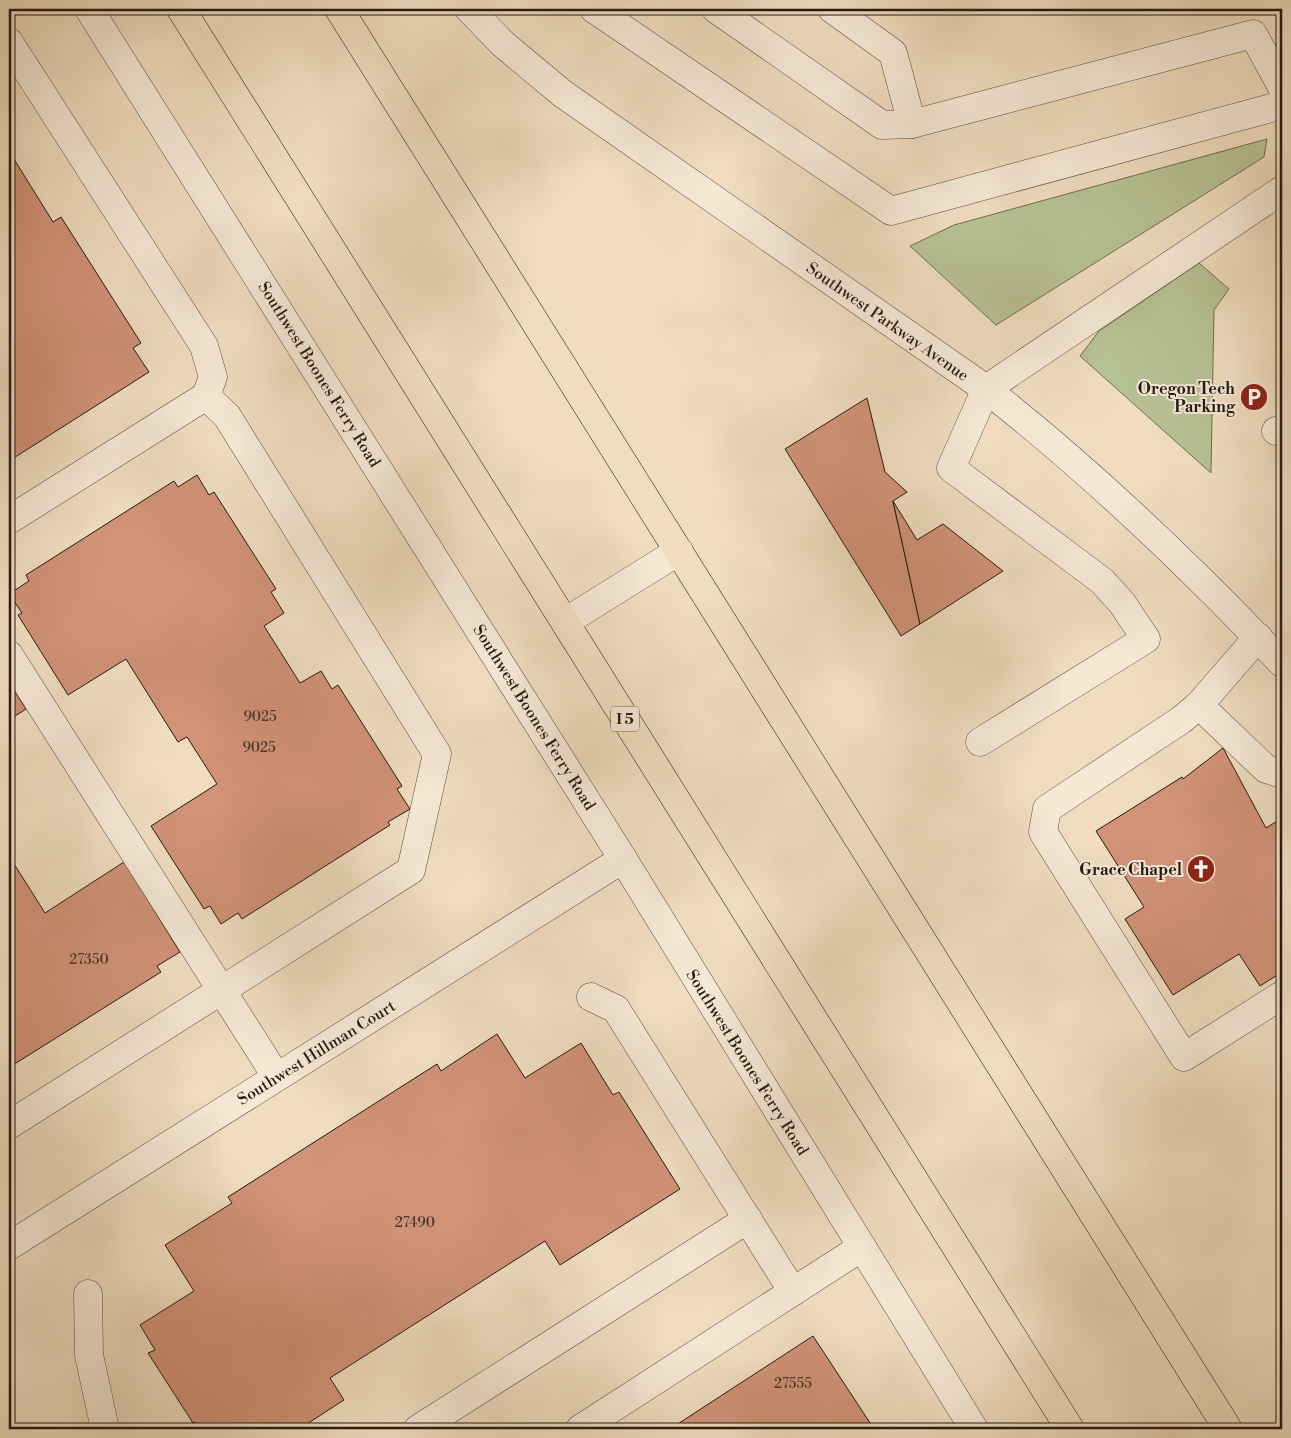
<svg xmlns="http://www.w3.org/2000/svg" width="1291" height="1438" font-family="'Libre Bodoni',serif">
  <rect width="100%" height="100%" fill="#f0ddc0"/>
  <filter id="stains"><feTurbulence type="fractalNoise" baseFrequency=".004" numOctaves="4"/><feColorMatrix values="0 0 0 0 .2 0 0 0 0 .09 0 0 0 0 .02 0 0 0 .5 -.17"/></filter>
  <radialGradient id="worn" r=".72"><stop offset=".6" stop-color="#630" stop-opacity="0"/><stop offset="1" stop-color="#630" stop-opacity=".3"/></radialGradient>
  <!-- green -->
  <g fill="#b7c294" stroke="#6e6e54">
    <path d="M1267 139 1264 157 996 325 910 246 954 225Z"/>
    <path d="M1199 263 1229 289 1214 310 1211 473 1080 356 1099 331Z"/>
  </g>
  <!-- building -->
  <g fill="#d19278" stroke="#241a13">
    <path d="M9 151 53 222 61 217 141 343 133 348 149 372 9 461Z"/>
    <path d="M867 398 885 472 907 492 893 501 920 624 901 636 785 449Z"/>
    <path d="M197 475 209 495 214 492 276 589 271 592 284 613 264 626 300 683 321 671 332 689 338 685 402 786 397 789 410 809 388 822 390 825 242 919 238 913 221 924 210 906 204 909 151 826 217 784 187 737 178 742 126 659 68 695 18 615 22 613 9 594 29 581 26 575 174 481 178 487Z"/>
    <path d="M893 501 917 540 943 524 1003 571 920 624Z"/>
    <path d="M9 682 26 709 9 720Z"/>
    <path d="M1223 748 1266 828 1282 818V972L1260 986 1239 954 1173 995 1125 919 1144 907 1096 831 1182 777 1183 779Z"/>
    <path d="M9 856 45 913 124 862 180 952 157 966 161 972 13 1065 9 1058Z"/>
    <path d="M497 1034 525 1078 581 1043 613 1095 619 1092 680 1189 560 1265 545 1241 330 1378 344 1400 299 1429H199L194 1422 193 1423 148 1353 155 1350 140 1325 194 1291 165 1245 232 1203 228 1197 437 1064 441 1071Z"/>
    <path d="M813 1336 874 1429H670Z"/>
  </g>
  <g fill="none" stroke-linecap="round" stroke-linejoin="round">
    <defs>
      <g id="minor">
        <path d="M89 9 623 859 974 1429"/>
        <path d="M469 9 503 44 563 94 986 389C1093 473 1189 565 1282 663"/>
        <path d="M594 9 891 211 1282 105"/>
        <path d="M716 9 882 125 912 124"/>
        <path d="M832 9 893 53 912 124 1253 34 1282 87"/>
        <path d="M9 42 204 346 213 377 206 396 9 520"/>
        <path d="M1276 431 1282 429"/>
        <path d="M565 622 679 551"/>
        <path d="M1258 637 1199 705 1181 720 1047 809 1043 832 1184 1057 1282 995"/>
        <path d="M9 655 276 1076"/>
        <path d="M1199 705 1266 769 1282 774"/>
        <path d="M980 742 1146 639 1122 603 1102 581 951 468 986 389 1282 190"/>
        <path d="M591 997 616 1009 793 1292"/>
        <path d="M9 1125 411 870 437 754 227 416 206 396"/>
        <path d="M9 1246 623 859"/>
        <path d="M88 1294 89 1355 105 1429"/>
        <path d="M418 1429 748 1219"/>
        <path d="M580 1429 862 1247"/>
      </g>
      <g id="highway">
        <path d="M181 9 1070 1429"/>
        <path d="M339 9 1228 1429"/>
      </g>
    </defs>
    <!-- minor casing -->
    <use href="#minor" stroke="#574b3e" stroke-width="29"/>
    <!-- highway casing -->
    <use href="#highway" stroke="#241a13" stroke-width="29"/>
    <!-- minor -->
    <use href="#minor" stroke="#f5e9d6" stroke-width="28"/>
    <!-- highway -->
    <use href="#highway" stroke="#f0ddc0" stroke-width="28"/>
  </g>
  <!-- icons -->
  <defs>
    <symbol id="parking-disc" viewBox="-11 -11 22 22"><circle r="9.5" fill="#8f2418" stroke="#f5e9d6"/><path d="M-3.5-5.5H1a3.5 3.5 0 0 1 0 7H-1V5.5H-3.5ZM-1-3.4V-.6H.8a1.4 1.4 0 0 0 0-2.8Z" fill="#fff"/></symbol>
    <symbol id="church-disc" viewBox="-11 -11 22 22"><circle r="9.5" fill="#8f2418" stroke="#f5e9d6"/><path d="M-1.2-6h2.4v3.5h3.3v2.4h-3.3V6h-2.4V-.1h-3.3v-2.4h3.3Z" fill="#fff"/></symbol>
  </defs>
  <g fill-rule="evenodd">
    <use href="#parking-disc" x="1238" y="381" width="32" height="32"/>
    <use href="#church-disc" x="1185" y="853" width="32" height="32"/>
  </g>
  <g text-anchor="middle" stroke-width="4" stroke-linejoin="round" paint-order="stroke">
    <!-- number labels -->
    <g font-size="14" fill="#4f382c">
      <text x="260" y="721">9025</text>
      <text x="259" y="752">9025</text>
      <text x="89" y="964">27350</text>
      <text x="415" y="1227">27490</text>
      <text x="793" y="1388">27555</text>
    </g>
    <!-- shield labels -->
    <rect fill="#f5e9d6" stroke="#63584e" stroke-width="1" x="611" y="706.5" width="28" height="25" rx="4"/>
    <g font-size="15" font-weight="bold" fill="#241a13">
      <text x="625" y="724">I 5</text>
    </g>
    <!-- street labels -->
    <g font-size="16" fill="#241a13" stroke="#f5e9d6">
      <text transform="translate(888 321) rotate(35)" y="6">Southwest Parkway Avenue</text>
      <text transform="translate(320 374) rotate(58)" y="6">Southwest Boones Ferry Road</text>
      <text transform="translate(535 717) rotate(58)" y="6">Southwest Boones Ferry Road</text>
      <text transform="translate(316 1052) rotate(-32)" y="6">Southwest Hillman Court</text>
      <text transform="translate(748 1062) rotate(58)" y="6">Southwest Boones Ferry Road</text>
    </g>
    <!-- poi labels -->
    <g font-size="16" font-weight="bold" fill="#241a13" stroke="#f5e9d6" text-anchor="end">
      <text x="1235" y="394">Oregon Tech<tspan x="1235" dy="18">Parking</tspan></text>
      <text x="1182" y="875">Grace Chapel</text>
    </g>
  </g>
  <!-- margin -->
  <rect width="1291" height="1438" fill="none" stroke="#f0ddc0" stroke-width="30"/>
  <rect x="10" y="10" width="1271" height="1418" fill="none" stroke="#241a13" stroke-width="2.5"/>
  <rect x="15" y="15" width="1261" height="1408" fill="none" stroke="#241a13"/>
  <rect width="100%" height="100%" filter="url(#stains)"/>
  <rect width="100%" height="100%" fill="url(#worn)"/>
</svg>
